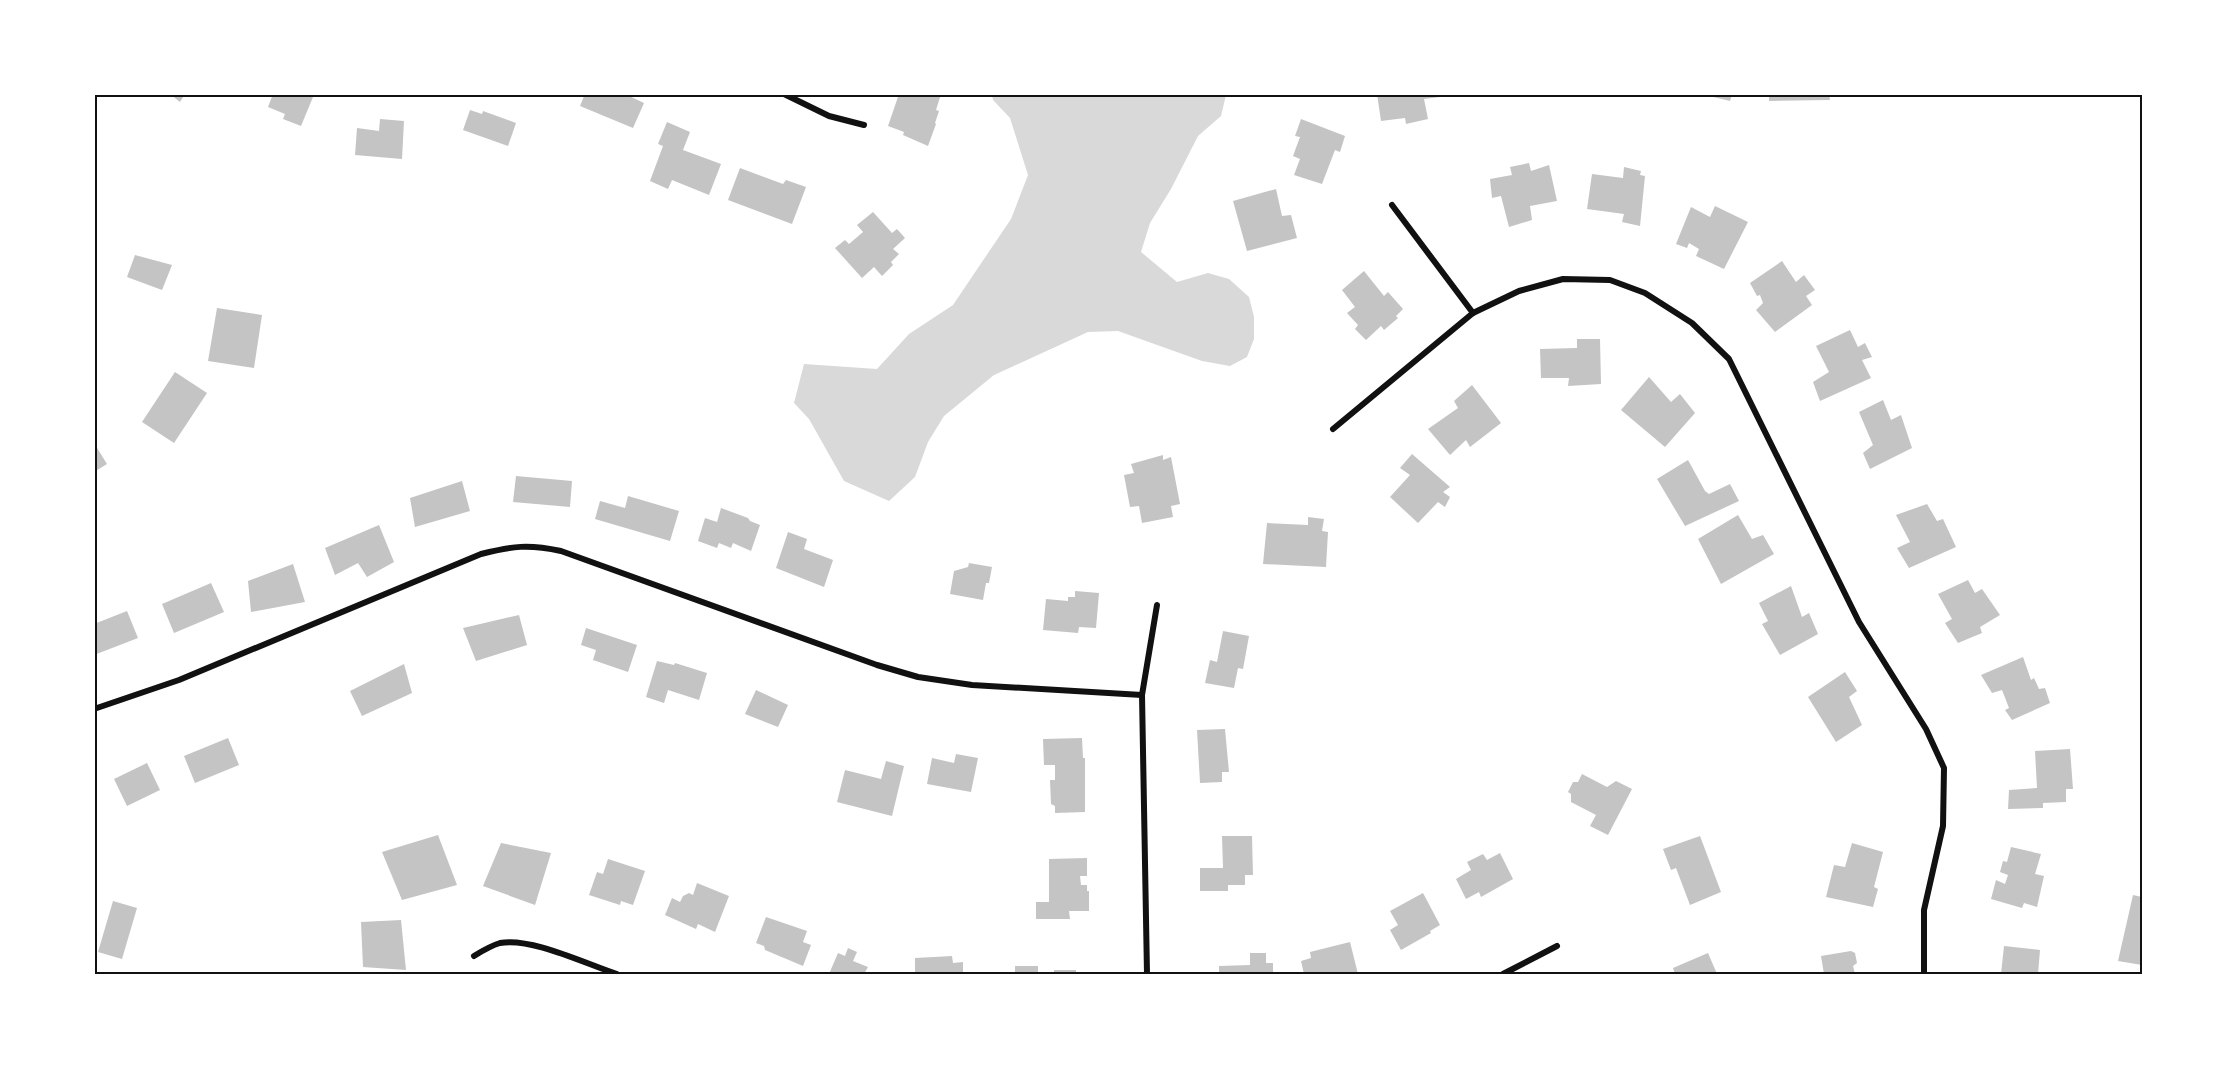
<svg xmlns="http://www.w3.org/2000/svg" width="2237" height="1069" font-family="'Titillium Web',sans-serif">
  <rect width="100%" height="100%" fill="#fff"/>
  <!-- water -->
  <path fill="#d9d9d9" d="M992 95H1226L1221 116 1198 136 1171 189 1150 223 1141 252 1177 282 1208 273 1229 279 1249 297 1254 317V339L1247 357 1230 366 1202 361 1118 331 1088 332 994 375 944 416 928 442 915 477 889 501 844 481 809 419 794 403 804 364 877 369 909 334 953 305 1011 219 1028 175 1010 118 993 100Z"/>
  <!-- building -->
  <g fill="#c4c4c4">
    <path d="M170 94H185L180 102Z"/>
    <path d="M273 94H307L313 97 301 126 283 119 285 114 268 107Z"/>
    <path d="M585 94H625L644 103 633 128 580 106Z"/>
    <path d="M899 94H941L936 110 939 111 935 123 936 124 928 146 903 135 904 132 888 126Z"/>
    <path d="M1377 94H1440V97L1424 99 1428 119 1406 124 1405 118 1381 121Z"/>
    <path d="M1701 94H1732L1730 101Z"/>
    <path d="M1769 94H1829L1830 100 1769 101Z"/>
    <path d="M470 110 482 114 483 111 516 123 508 146 463 130Z"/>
    <path d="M380 119 404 121 402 159 355 155 357 128 379 131Z"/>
    <path d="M1301 119 1345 136 1340 152 1335 150 1322 184 1294 175 1300 159 1293 156 1300 137 1295 136Z"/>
    <path d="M667 122 690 132 683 150 721 164 709 195 672 180 668 189 650 181 663 146 658 144Z"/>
    <path d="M1529 163 1531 171 1549 165 1557 201 1530 206 1532 220 1509 227 1501 196 1492 198 1490 179 1512 175 1510 167Z"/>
    <path d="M1624 167 1641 171 1640 175 1645 176 1640 226 1622 222 1624 214 1587 209 1592 174 1623 178Z"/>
    <path d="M740 168 783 184 786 180 806 187 792 224 728 200Z"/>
    <path d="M1276 189 1282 216 1291 215 1297 238 1247 251 1233 201Z"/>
    <path d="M1715 206 1748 222 1724 269 1696 256 1699 249 1689 243 1687 248 1676 244 1691 207 1710 217Z"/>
    <path d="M873 212 892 233 897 229 905 238 893 249 899 254 891 262 893 265 882 276 874 267 862 278 835 248 845 240 849 244 863 232 857 225Z"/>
    <path d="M135 255 172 265 162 290 127 277Z"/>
    <path d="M1782 261 1796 282 1804 275 1815 290 1806 296 1812 305 1775 332 1756 310 1763 303 1760 295 1757 296 1750 283Z"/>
    <path d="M1364 271 1384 296 1388 292 1403 309 1396 316 1398 318 1384 330 1381 326 1366 340 1355 329 1358 325 1347 313 1355 307 1342 290Z"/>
    <path d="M217 308 262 315 254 368 208 361Z"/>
    <path d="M1850 330 1858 347 1865 343 1872 357 1862 360 1871 378 1820 401 1813 382 1829 372 1816 346Z"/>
    <path d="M1577 339H1600L1601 384 1568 386 1569 378H1541L1540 349 1577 348Z"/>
    <path d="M175 372 207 393 174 443 142 422Z"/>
    <path d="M1649 377 1671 402 1680 394 1695 413 1665 447 1621 410Z"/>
    <path d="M1472 385 1501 423 1470 447 1466 440 1450 455 1428 429 1458 408 1454 401Z"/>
    <path d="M1883 400 1891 420 1901 415 1912 448 1870 469 1863 453 1873 445 1859 412Z"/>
    <path d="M94 443 107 464 94 472Z"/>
    <path d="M1412 454 1450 487 1443 492 1450 497 1445 507 1438 502 1418 523 1390 497 1410 475 1400 468Z"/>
    <path d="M1163 455V460L1171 457 1180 504 1171 506 1173 517 1142 523 1139 506 1130 507 1124 475 1134 473 1131 464Z"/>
    <path d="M1688 460 1705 491 1709 494 1730 484 1739 501 1685 526 1657 479Z"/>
    <path d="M516 476 572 481 570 507 513 502Z"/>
    <path d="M462 481 470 511 415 527 410 498Z"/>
    <path d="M628 496 679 511 670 541 595 519 600 501 625 508Z"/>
    <path d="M1927 504 1937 521 1943 519 1956 547 1909 568 1897 548 1910 542 1896 515Z"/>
    <path d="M721 508 748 518 750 521 760 525 751 551 733 543 731 548 719 543 717 548 698 541 705 518 717 522Z"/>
    <path d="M1738 515 1752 539 1763 535 1774 554 1721 584 1698 539Z"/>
    <path d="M1308 517 1324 519 1322 531 1328 532 1326 567 1263 564 1267 523 1308 525Z"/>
    <path d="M379 525 394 562 367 577 358 563 335 575 325 548Z"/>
    <path d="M788 532 807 539 804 549 833 560 824 587 776 568Z"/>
    <path d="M969 563 992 567 989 583H986L983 600 950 594 954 571 968 567Z"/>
    <path d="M293 564 305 602 251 612 248 581Z"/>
    <path d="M1968 580 1975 593 1982 589 2000 615 1980 627 1982 633 1958 643 1945 623 1952 619 1938 594Z"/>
    <path d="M211 583 224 612 174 633 162 604Z"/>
    <path d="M1791 586 1802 617 1809 613 1818 634 1780 655 1762 624 1768 621 1759 603Z"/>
    <path d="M1075 591 1099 593 1096 628 1079 627 1078 633 1043 630 1046 599 1068 601V597H1075Z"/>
    <path d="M127 611 138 638 94 655V624Z"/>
    <path d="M519 615 527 645 476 661 463 628Z"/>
    <path d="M586 628 637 645 628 672 593 660 596 650 581 645Z"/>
    <path d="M1223 631 1249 636 1243 669 1238 668 1234 688 1205 683 1210 660 1217 662Z"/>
    <path d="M2023 657 2031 680 2034 678 2039 689 2045 688 2050 703 2012 720 2005 710 2009 708 2002 690 1992 693 1981 675Z"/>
    <path d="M657 661 674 665 675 663 707 673 699 700 668 690 664 703 646 697Z"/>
    <path d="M404 664 412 693 362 716 350 691Z"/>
    <path d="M1845 672 1857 691 1849 697 1862 725 1836 742 1808 697Z"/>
    <path d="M756 690 788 705 778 727 745 714Z"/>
    <path d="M1225 729 1229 772H1222V782L1200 783 1197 730Z"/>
    <path d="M228 738 239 765 195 783 184 756Z"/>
    <path d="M1082 738 1083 758H1085V812L1055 813V806L1051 804 1050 780H1055V765H1044L1043 739Z"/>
    <path d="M2070 749 2073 789H2066V802L2043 803V808L2008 809 2009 790 2037 788 2035 751Z"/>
    <path d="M956 754 978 758 971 792 927 784 932 758 954 763Z"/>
    <path d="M886 761 904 766 892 816 837 802 845 770 881 779Z"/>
    <path d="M147 763 160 790 127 806 114 779Z"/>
    <path d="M1582 774 1607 787 1616 781 1632 789 1608 835 1590 826 1596 815 1571 802V794L1568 792 1573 782H1578Z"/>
    <path d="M438 835 457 885 402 900 382 852Z"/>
    <path d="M1222 836H1252L1253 875H1245V885H1228V891H1200V868H1223Z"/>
    <path d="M1700 836 1721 892 1690 905 1676 868 1671 870 1663 849Z"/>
    <path d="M501 843 551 853 535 905 483 886Z"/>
    <path d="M1852 843 1883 852 1874 887 1878 889 1873 907 1826 897 1834 865 1845 867Z"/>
    <path d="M2011 847 2041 854 2035 874 2044 876 2037 907 2024 903 2022 908 1991 899 1996 880 2005 884 2008 875 2000 872 2003 861 2007 862Z"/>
    <path d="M1500 853 1513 879 1481 897 1479 892 1466 899 1456 879 1471 870 1467 862 1483 854 1487 860Z"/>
    <path d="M1087 858V876H1080L1081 885H1087V891H1089V911H1069L1070 919H1036V902H1049V859Z"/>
    <path d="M608 859 645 871 633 905 621 901 620 905 589 895 597 872 603 874Z"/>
    <path d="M697 883 729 896 715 932 698 924 696 929 665 915 672 898 680 902 683 896 689 893 693 895Z"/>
    <path d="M1423 893 1440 925 1430 931 1431 933 1401 950 1390 930 1398 925 1390 911Z"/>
    <path d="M2133 895 2142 897V965L2118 961Z"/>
    <path d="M113 901 137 908 122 959 98 952Z"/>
    <path d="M766 917 807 931 803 942 811 945 803 966 765 950 764 946 756 943Z"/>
    <path d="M401 920 406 970 363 967 361 922Z"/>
    <path d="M1350 942 1358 974H1304L1301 961 1311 958 1310 952Z"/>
    <path d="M2004 946 2040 950 2038 974H2001Z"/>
    <path d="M848 948 857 952 853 961 868 967 864 974H829L838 953 845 956Z"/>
    <path d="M1851 951 1855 953 1857 963 1853 966 1855 974H1824L1821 956Z"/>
    <path d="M1250 953H1266V963H1273V974H1219V966L1250 965Z"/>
    <path d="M1708 953 1717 974H1675L1673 968Z"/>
    <path d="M952 956 953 963 963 962V974H915V958Z"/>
    <rect x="1015" y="966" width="23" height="8"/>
    <rect x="1054" y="970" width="22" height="4"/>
  </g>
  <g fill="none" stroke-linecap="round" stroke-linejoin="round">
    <!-- minor -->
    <g stroke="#111" stroke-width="6">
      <path d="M784 94 829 116 864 125"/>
      <path d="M1392 205 1473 313"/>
      <path d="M1333 429 1473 313 1519 291 1563 279 1610 280 1645 293 1692 323 1729 359 1859 622 1926 729 1944 768 1943 826 1924 910V974"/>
      <path d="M94 709 179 680 481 554C513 546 528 544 561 551L877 665 918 677 972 685 1142 695"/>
      <path d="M474 956C482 951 490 946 500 943 531 937 586 964 617 974"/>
      <path d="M1147 974 1142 695 1157 605"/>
      <path d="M1503 974 1557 946"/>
    </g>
  </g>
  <!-- border -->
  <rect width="2237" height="1069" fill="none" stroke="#ffffff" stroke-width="192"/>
  <rect x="96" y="96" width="2045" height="877" fill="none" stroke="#111" stroke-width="2"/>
</svg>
